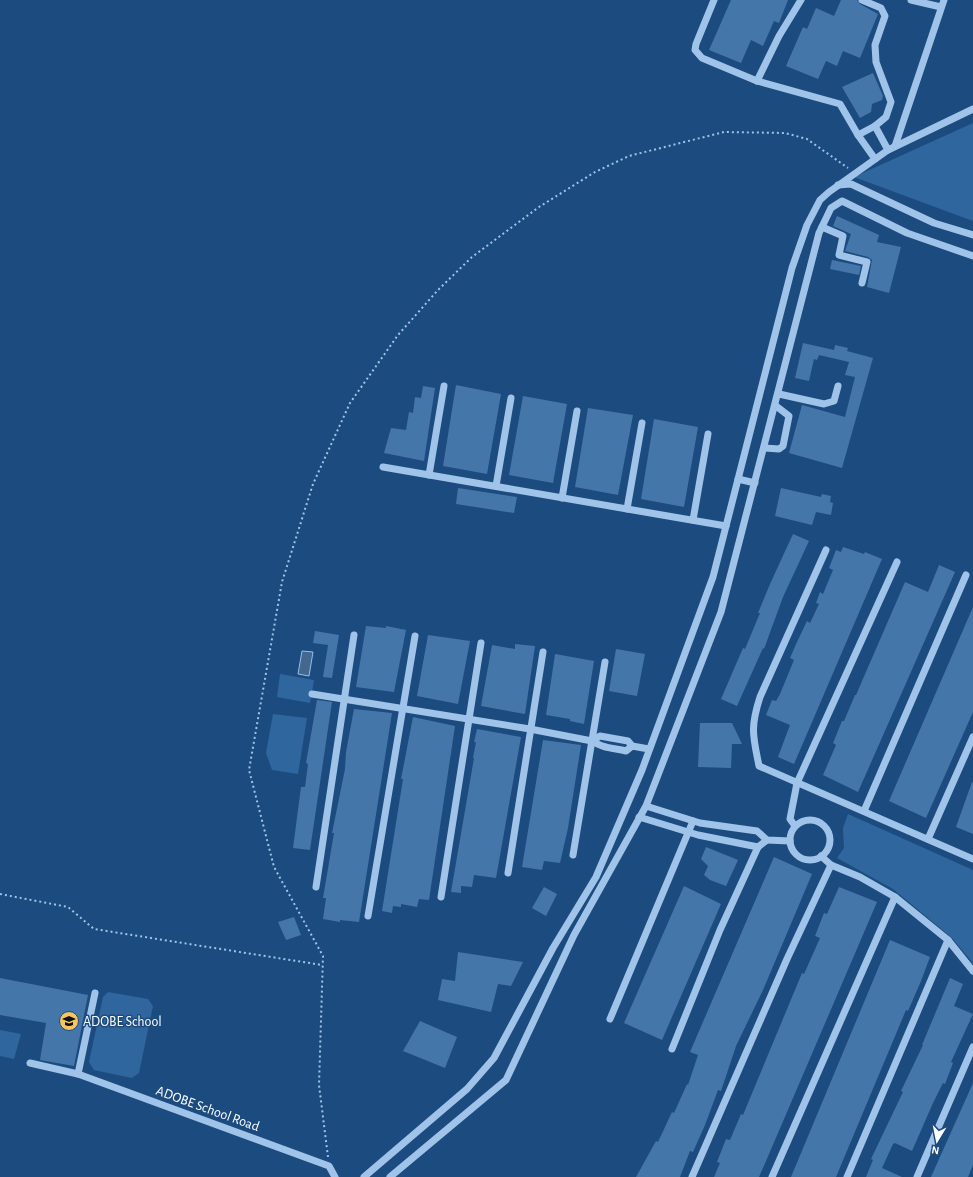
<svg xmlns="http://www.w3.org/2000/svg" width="973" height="1177" font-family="'Alegreya Sans',sans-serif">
  <rect width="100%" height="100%" fill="#1c4c7f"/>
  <!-- green -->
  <g fill="#2f669e">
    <path d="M973 123V221L854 177Z"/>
    <path d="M280 674 314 680 310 703 277 697Z"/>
    <path d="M273 714 307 718 298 774 272 770 266 753Z"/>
    <path d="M848 814 973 870V963L951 937 893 889 837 858 844 848 843 828Z"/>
    <path d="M108 992 148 999 153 1006 139 1073 132 1078 94 1070 89 1062 103 997Z"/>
    <path d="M0 1030 21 1034 14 1059 0 1056Z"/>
  </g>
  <!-- water -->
  <path fill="#44678d" stroke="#93c0eb" d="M302 651 313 652 309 676 298 674Z"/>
  <!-- building -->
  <g fill="#4476a9">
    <path d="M731 0H788L779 23 774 21 763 46 751 40 741 63 709 50Z"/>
    <path d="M841 0H857L860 4 878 14 860 58 843 51 837 66 826 61 818 79 786 66 803 27 807 29 816 8 834 16Z"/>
    <path d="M873 73 883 96 882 100 872 104 871 112 860 118 842 87Z"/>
    <path d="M837 216 879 235 877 242 901 247 889 293 867 287 872 260 868 257 845 251 851 234 833 226Z"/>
    <path d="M832 260 861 266 859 275 830 269Z"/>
    <path d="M803 343 834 350 835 345 848 348 847 351 873 358 842 468 789 453 802 405 845 417 855 377 845 375 849 362 819 355 817 360 814 359 809 381 795 378Z"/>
    <path d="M456 385 501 394 487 474 443 466Z"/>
    <path d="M423 386 435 388 424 461 384 453 391 428 406 430 409 412 413 413 415 397 421 398Z"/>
    <path d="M523 396 567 404 553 483 509 475Z"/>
    <path d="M588 408 633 415 618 495 575 487Z"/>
    <path d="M654 419 698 427 684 507 641 499Z"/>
    <path d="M458 488 517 497 514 513 456 504Z"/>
    <path d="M781 488 821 497 822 494 831 496 830 502 833 503 831 515 816 512 812 525 775 516Z"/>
    <path d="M793 534 809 541 783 597 764 649 763 648 737 706 721 699 743 648 745 649 760 613H758L770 584Z"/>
    <path d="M843 547 864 554 865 552 882 559 794 764 778 757 790 725 766 715 772 700 776 701 780 694 794 660 790 658 797 642 807 621 810 623 819 604 816 603 820 592 823 594 833 570 829 568 836 550 841 552Z"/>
    <path d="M939 565 955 572 858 792 823 775 836 745 833 743 842 721H844L855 695H856L905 582 928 592Z"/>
    <path d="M973 607V712L926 818 889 801Z"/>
    <path d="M366 626 386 628V626L406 630 394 692 356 687Z"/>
    <path d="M315 631 339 635 332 678 323 677 328 645 313 643Z"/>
    <path d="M428 635 470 641 458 704 417 696Z"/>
    <path d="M515 644 535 646 525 714 481 706 492 645 515 649Z"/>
    <path d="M616 649 645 654 637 696 609 691Z"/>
    <path d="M555 654 594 661 584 724 570 721V719L546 715Z"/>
    <path d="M317 700 332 702 310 850 293 848 301 787H305L308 764 306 763Z"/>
    <path d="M354 709 392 713 359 922 340 920V922L323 919 326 898H323L334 833H332L345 769 346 752Z"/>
    <path d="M413 717 455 726 429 900 419 899 417 907 401 904V907L393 906 392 913 382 911 403 779H401Z"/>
    <path d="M700 723H732L742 744H732L731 768 698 767Z"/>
    <path d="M477 729 521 737 496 878 474 875 472 887 461 886V893L451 892 474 758H473L476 742H474Z"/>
    <path d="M543 740 581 745 568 828 560 863 544 861 542 870 522 867Z"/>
    <path d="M972 782 973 783V834L956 827Z"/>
    <path d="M706 847 738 860 726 886 710 880 704 875 708 866 701 859Z"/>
    <path d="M774 857 812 874 763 990 736 1046 721 1091 718 1090 705 1125 693 1152 690 1151 680 1177H636L656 1141 658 1142 672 1112 674 1113 687 1084 688 1085 698 1055 690 1052Z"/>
    <path d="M684 886 721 904 662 1040 624 1023Z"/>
    <path d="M544 887 557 894 546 916 532 908Z"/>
    <path d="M839 887 877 902 766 1161 759 1177H714L720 1163 717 1162 726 1139 730 1140 741 1114 743 1115 802 973 804 974 820 938 815 936 824 913 827 914Z"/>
    <path d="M294 917 301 935 286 940 278 922Z"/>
    <path d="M890 940 930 957 921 981 908 1011 906 1010 836 1177H791Z"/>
    <path d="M458 952 523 962 511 986 498 984 491 1012 438 1000 442 979 455 981Z"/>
    <path d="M0 978 88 995 74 1066 40 1060 46 1023 0 1015Z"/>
    <path d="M950 978 963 984 954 1006 973 1014 951 1062 953 1063 945 1084 943 1083 933 1103 912 1151 895 1143 893 1144 882 1168 902 1177H866L873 1160 871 1159 903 1092 901 1091 923 1045H922Z"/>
    <path d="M420 1021 457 1037 445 1068 403 1051Z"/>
    <path d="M973 1083V1165L968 1177H931Z"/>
  </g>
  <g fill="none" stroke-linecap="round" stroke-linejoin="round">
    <!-- path -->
    <g stroke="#a0c4e9" stroke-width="2" stroke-dasharray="2 3" stroke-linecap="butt">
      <path d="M0 894 68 907 94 929 322 965"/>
      <path d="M328 1157 319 1085 323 956 274 867 249 770 282 582 313 484 350 403 398 335 438 290 472 257 539 207 595 172 629 156 724 132 785 133 807 139 848 168"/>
    </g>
    <!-- minor -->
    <g stroke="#a0c4e9" stroke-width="7">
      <path d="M714 0 696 44 695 50 702 58 757 81 840 104 858 135 875 159"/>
      <path d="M862 0 881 8 885 16 875 45 876 62 891 102 886 117 875 126 888 150"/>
      <path d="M911 0 941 7"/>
      <path d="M757 81 779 36 801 0"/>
      <path d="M858 135 875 126"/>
      <path d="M895 146 944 0"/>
      <path d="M838 185 851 184 934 223 973 235"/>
      <path d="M822 227 843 236 839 255 867 262 862 283"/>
      <path d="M779 394 824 404 834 401 838 386"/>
      <path d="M765 448 779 449 783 446 789 416 776 406"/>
      <path d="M383 467 726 526"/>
      <path d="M429 475 444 386"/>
      <path d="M738 479 755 483"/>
      <path d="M496 486 511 398"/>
      <path d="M562 498 577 411"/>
      <path d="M627 509 642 423"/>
      <path d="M693 520 708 434"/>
      <path d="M826 550 760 697C750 728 753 736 759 766L973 859"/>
      <path d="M312 694 530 729 592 741C602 748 613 748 626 751L632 746 649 749"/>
      <path d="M592 741 600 736 628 741 632 746"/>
      <path d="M646 806 700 823 757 831 767 840 790 841"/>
      <path d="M864 811 966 575"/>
      <path d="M639 817 698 835 758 847 767 840"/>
      <circle cx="810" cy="840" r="20"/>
      <path d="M795 826 790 819 797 783 897 562"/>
      <path d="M928 839 973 737"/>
      <path d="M573 855 605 662"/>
      <path d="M821 856 831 865 860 877 895 897 948 940 973 971"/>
      <path d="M508 873 543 652"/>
      <path d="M316 887 354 635"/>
      <path d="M441 897 481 643"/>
      <path d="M368 916 415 636"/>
      <path d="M610 1019 693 821"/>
      <path d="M672 1049 720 930 758 847"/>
      <path d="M30 1063 78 1074 329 1166 335 1177"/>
      <path d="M78 1074 95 993"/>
      <path d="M364 1177 467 1089 494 1058 553 948 596 877 642 770 713 577 792 268 807 225 820 200 829 192 888 150 973 109"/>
      <path d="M390 1177 506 1080 574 935 646 806 721 612 819 233 831 208 842 201 907 233 973 256"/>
      <path d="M692 1177 787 959 831 865"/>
      <path d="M772 1177 895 897"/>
      <path d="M847 1177 948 940"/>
      <path d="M917 1177 973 1047"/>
    </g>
  </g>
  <!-- icons -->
  <defs>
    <symbol id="school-disc" viewBox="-11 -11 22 22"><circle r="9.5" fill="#f9c55d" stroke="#1c4c7f"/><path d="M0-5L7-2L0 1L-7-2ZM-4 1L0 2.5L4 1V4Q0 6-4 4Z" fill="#111"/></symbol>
  </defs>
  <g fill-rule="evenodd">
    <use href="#school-disc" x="58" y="1010" width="22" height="22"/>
  </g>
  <g text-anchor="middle" stroke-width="3" stroke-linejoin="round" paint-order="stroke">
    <!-- poi labels -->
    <g font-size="14" fill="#fff" stroke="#1c4c7f" text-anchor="start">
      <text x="83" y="1026">ADOBE School</text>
    </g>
    <!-- street labels -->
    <g font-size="14" fill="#fff" stroke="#1c4c7f">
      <text transform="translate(208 1108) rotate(20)" y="5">ADOBE School Road</text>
    </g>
  </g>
  <!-- north arrow -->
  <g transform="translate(937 1141) rotate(190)" stroke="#1c4c7f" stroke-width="3" paint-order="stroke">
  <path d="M0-3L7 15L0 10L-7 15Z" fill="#ffffff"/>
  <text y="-6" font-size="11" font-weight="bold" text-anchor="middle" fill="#ffffff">N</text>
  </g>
</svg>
